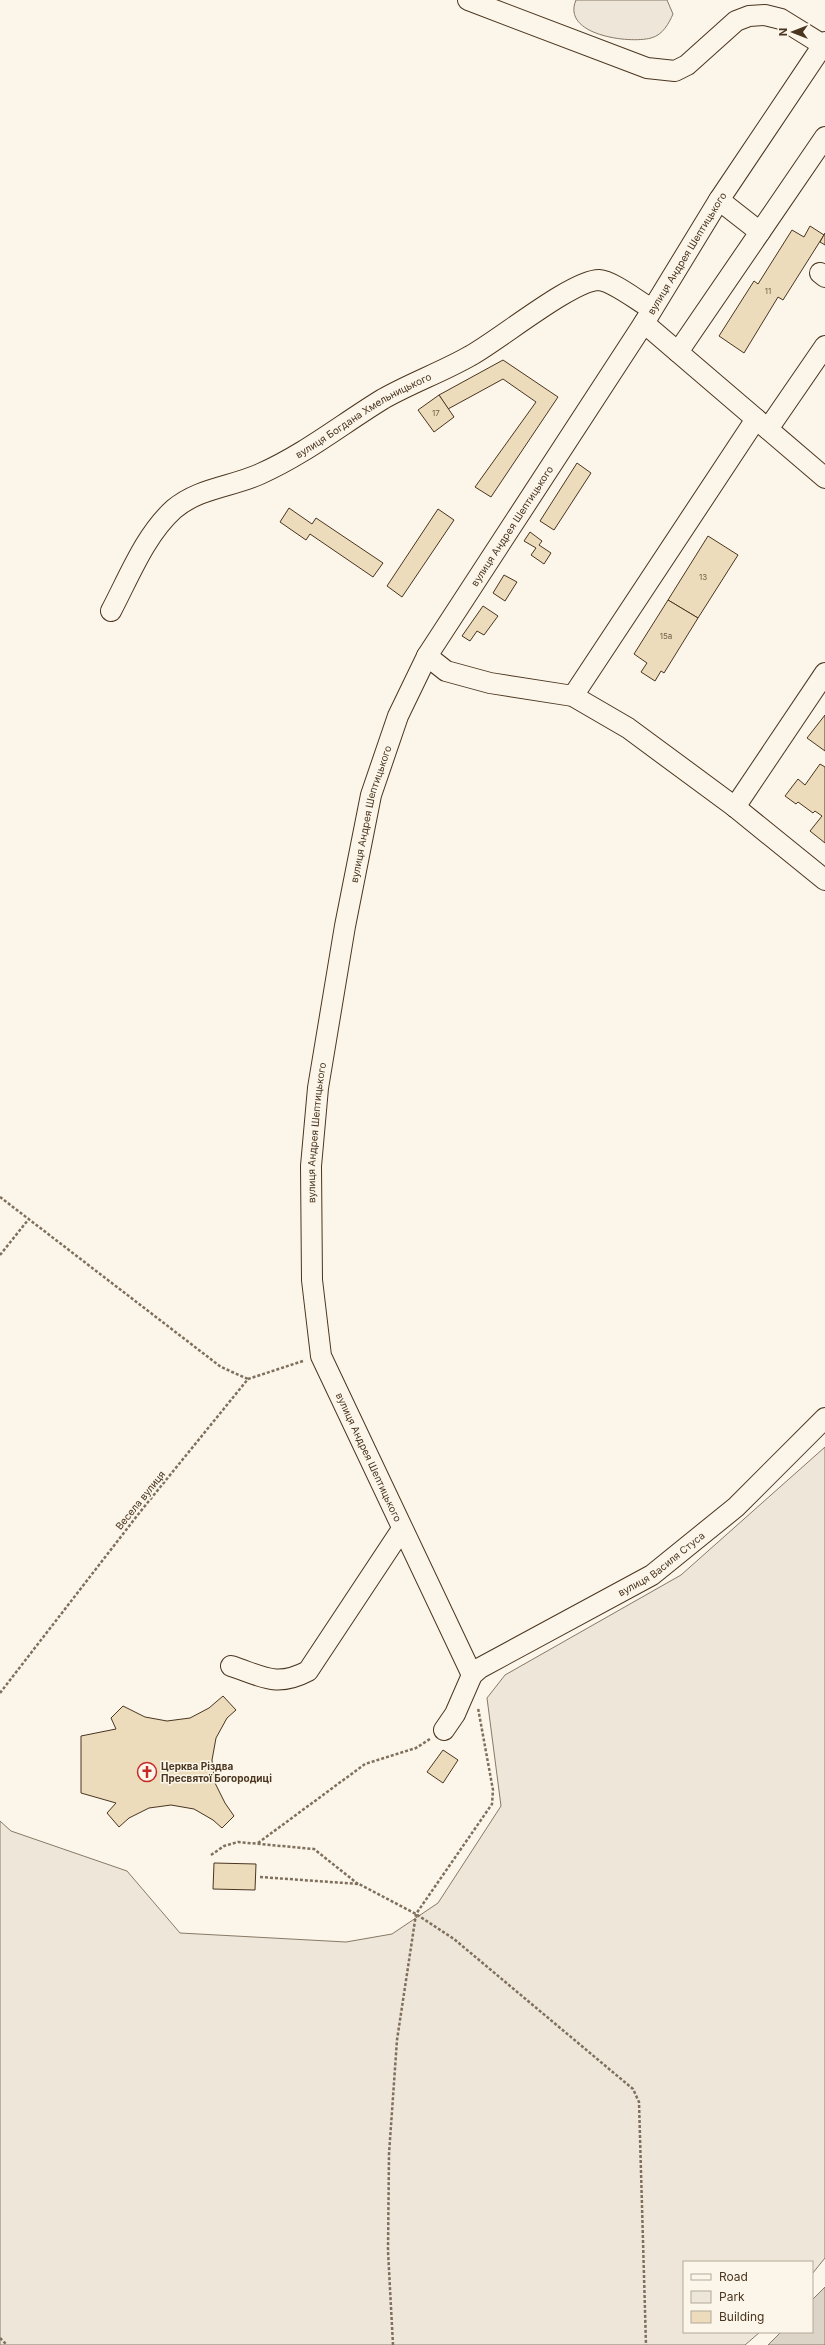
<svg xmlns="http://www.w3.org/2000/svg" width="825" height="2345" font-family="Inter,sans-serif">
  <rect width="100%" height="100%" fill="#fbf6e9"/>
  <!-- green -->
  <g fill="#ede6d9" stroke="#887966">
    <path d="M576 0H667L673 14C669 23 663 35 651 38 629 44 561 35 576 0Z"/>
    <path d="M825 1447V2258L812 2274V2262H684V2332H760L745 2345H0V1821L11 1831 127 1871 180 1933 346 1942 392 1934 438 1903 501 1806 487 1698 505 1675 681 1575Z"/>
  </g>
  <!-- water -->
  <path fill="#dcd4c6" stroke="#887966" d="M825 2287V2345H768L781 2332H812V2300Z"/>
  <!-- building -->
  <g fill="#ecdcbc" stroke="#4a3520">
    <path d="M810 226 824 235 783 300 778 297 744 353 719 336 754 281 758 284 792 230 804 237Z"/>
    <path d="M825 233V245L820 242Z"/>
    <path d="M503 360 558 397 491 497 475 487 536 402 503 379 448 409 439 395Z"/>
    <path d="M439 395 454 417 434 432 418 410Z"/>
    <path d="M577 463 591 473 554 530 540 521Z"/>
    <path d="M289 508 312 524 316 518 383 563 373 577 310 534 306 540 280 522Z"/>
    <path d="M438 509 454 520 402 597 387 586Z"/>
    <path d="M530 532 542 541 539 545 551 553 544 564 531 555 536 548 524 541Z"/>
    <path d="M708 536 738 555 698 618 668 600Z"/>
    <path d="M504 575 517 582 505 601 493 593Z"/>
    <path d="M668 600 698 618 664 673 661 671 655 681 641 672 647 663 634 654Z"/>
    <path d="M483 606 498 616 484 635 477 631 470 641 462 636Z"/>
    <path d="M825 715V751L807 738Z"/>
    <path d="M820 764 825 767V843L810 831 822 816 815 811 813 813 798 802 796 804 785 796 798 779 805 785Z"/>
    <path d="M223 1696 236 1710 227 1718 216 1738 212 1760 215 1783 225 1803 234 1816 222 1828 213 1820 194 1809 171 1805 149 1808 129 1818 119 1827 107 1813 116 1803 81 1793V1736L116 1729 111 1718 123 1706 145 1717 167 1721 190 1718 209 1708Z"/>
    <path d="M443 1750 458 1760 443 1783 427 1772Z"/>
    <path d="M214 1863 256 1864 255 1890 213 1889Z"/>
  </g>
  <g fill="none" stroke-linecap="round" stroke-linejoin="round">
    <defs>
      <g id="minor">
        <path d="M468 0 647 68 675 71 687 65 736 21 749 16 765 15 781 19 823 45"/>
        <path d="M719 200 760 232"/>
        <path d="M820 273 825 277"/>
        <path d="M644 323 825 478"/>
        <path d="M678 352 825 137"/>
        <path d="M768 429 825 346"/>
        <path id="s1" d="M111 611C129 577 145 535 174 509 199 488 231 487 260 474 305 454 342 424 383 399 411 383 442 372 470 356 498 341 572 280 599 280 613 281 639 302 652 309"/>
        <path d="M427 656 446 671 490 683 573 696 628 728 735 807 825 880"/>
        <path d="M573 696 756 419"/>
        <path d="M735 807 825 673"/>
        <path d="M231 1666C262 1676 276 1688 308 1671L402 1529"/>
        <path id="s2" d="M472 1675 321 1356 312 1280 311 1166 318 1088 345 926 371 795 398 716 427 656 644 323 719 200 825 42"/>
        <path id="s3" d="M444 1730 455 1714 472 1675 480 1668 652 1575 736 1507 825 1418"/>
      </g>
    </defs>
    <!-- minor casing -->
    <use href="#minor" stroke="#4a3520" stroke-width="22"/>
    <!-- path -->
    <g stroke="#7f6f5c" stroke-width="2.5" stroke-dasharray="3 2" stroke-linecap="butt">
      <path d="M0 1197 221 1367 248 1379"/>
      <path d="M0 1255 28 1220"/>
      <path d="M0 1693 140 1512 248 1379 303 1361"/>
      <path d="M258 1843 365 1764 416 1748 430 1739"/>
      <path d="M211 1855 224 1846 238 1842 314 1849 358 1884"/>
      <path d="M260 1877 359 1884 416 1914 454 1939 633 2089 639 2102 646 2345"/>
      <path d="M0 2338 7 2345"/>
      <path d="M393 2345 388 2251 389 2154 397 2040 416 1914 492 1804 493 1790 478 1708"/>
    </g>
    <!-- minor -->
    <use href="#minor" stroke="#fbf6e9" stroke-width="20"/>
  </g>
  <!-- icons -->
  <defs>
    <symbol id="church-ring" viewBox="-11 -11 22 22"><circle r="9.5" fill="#fbf6e9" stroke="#c62828" stroke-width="1.5"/><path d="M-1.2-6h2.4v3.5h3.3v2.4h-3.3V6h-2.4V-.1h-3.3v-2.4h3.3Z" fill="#c62828"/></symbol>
  </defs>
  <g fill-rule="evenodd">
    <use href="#church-ring" x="136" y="1761" width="22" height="22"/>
  </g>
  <g text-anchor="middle" stroke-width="3" stroke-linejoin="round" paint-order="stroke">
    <!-- number labels -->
    <g font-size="8" fill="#725f47">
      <text x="768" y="294">11</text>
      <text x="436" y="416">17</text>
      <text x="703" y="580">13</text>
      <text x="666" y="639">15а</text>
    </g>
    <!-- street labels -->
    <g font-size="10" fill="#4a3520" stroke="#fbf6e9">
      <text dy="4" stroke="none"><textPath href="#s2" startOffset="1549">вулиця Андрея Шептицького</textPath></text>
      <text dy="4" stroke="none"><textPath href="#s1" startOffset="333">вулиця Богдана Хмельницького</textPath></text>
      <text dy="4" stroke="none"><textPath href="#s2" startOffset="1225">вулиця Андрея Шептицького</textPath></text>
      <text dy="4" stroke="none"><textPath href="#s2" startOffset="901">вулиця Андрея Шептицького</textPath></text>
      <text dy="4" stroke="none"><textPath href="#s2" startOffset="577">вулиця Андрея Шептицького</textPath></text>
      <text transform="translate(369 1457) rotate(65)" y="4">вулиця Андрея Шептицького</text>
      <text transform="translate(140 1500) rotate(-51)" y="4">Весела вулиця</text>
      <text dy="4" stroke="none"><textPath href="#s3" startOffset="282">вулиця Василя Стуса</textPath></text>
    </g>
    <!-- poi labels -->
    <g font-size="10" font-weight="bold" fill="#4a3520" stroke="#fbf6e9" text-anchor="start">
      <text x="161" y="1770">Церква Різдва<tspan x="161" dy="12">Пресвятої Богородиці</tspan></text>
    </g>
  </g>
  <!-- legend -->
  <rect x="683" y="2261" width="130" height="72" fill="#fbf6e9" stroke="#b4a999"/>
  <rect x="691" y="2274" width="20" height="6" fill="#fbf6e9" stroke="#b4a999"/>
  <text x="719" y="2281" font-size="12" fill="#4a3520">Road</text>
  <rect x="691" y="2291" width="20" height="12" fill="#ede6d9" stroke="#b4a999"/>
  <text x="719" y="2301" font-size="12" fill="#4a3520">Park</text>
  <rect x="691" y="2311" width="20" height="12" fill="#ecdcbc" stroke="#b4a999"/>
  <text x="719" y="2321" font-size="12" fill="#4a3520">Building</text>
  <!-- north arrow -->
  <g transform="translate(793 32) rotate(270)" stroke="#fbf6e9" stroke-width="3" paint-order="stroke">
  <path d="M0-3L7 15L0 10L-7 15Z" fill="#4a3520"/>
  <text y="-6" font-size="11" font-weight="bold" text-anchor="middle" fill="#4a3520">N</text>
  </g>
</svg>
